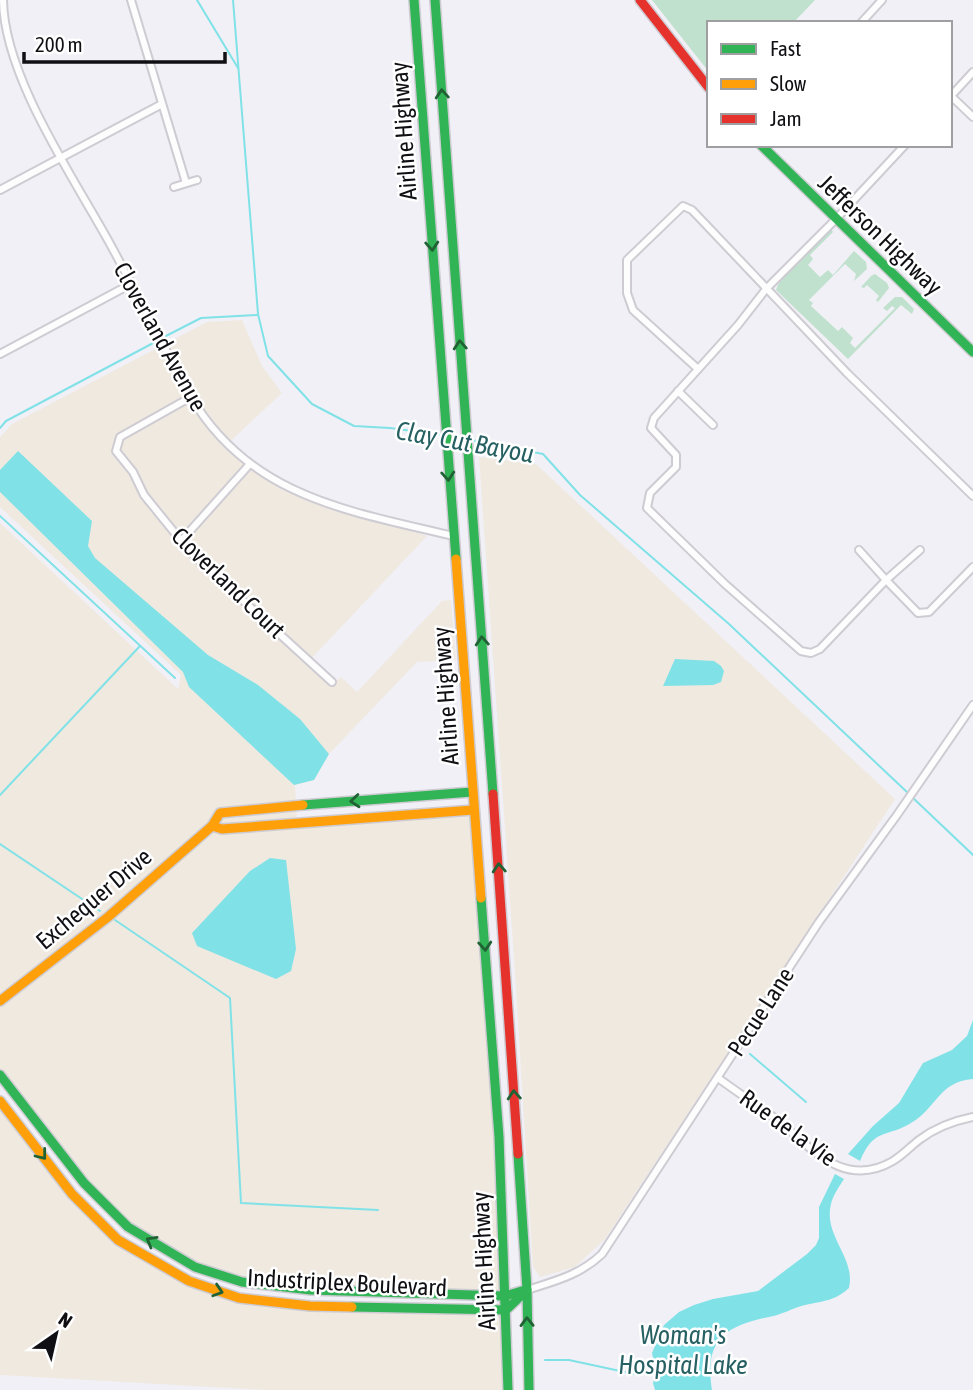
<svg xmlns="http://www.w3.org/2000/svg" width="973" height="1390" font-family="'Asap Condensed',sans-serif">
  <rect width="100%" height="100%" fill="#f1f0f6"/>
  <!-- industrial -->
  <g fill="#efe9e0">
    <path d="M242 320 262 366 282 393 224 447 243 464 282 490 320 504 427 536 312 658 336 681 341 677 357 692 442 601 451 600 456 660 417 662 329 754 314 780 295 785 297 822 473 810 505 1296 242 1282 195 1267 138 1233 84 1183 0 1075V523L178 689 181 675 0 507V437L12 424 207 322Z"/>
    <path d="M479 457 536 464 895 799 605 1239 575 1267 540 1277 533 1267 515 972Z"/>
    <path d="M0 1101 72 1194 118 1240 189 1281 239 1298 310 1306 506 1310 508 1390H266L0 1375Z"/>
  </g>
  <!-- green -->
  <g fill="#c0e1cd">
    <path d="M652 0H815L793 23H709V72Z"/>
    <path d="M831 229 833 232 810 255 813 259 808 265 820 277 828 270 833 275 854 251 866 262 867 269 854 281 856 274 845 264 809 300 813 303 811 306 838 331 842 327 853 338 850 343 855 348 895 308 892 306 887 311 883 308 895 297H902L914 309 912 314 901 305 848 359 776 290C782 270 815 243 831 229Z"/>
    <path d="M875 274 887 283 889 288 878 302 876 300 879 296 867 285 864 288 861 287 871 276Z"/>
  </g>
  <!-- water -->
  <g fill="#80e2e7">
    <path d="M18 451 92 521 88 546 95 558 208 655 258 685 300 719 329 754 314 780 294 785 189 687 183 672 0 492V470Z"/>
    <path d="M675 659 714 661 721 666 724 671 721 682 713 685 663 686Z"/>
    <path d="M270 858 286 860 296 949 291 971 276 979 197 946 192 933 250 871Z"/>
    <path d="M973 1020V1079C938 1082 938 1107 911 1123 887 1138 874 1127 860 1161L848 1154 873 1126 899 1103 923 1063 952 1050 967 1036Z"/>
    <path d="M835 1174 844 1179C839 1187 833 1195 831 1204 823 1236 856 1257 849 1288 835 1301 823 1301 805 1305 793 1308 781 1315 769 1317 724 1326 704 1341 712 1390H655L653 1383 656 1372 652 1353 664 1325 679 1312 694 1305 713 1299 758 1291 807 1254 816 1245 819 1238V1207Z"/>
  </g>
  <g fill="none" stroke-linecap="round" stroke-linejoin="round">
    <!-- stream -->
    <g stroke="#80e2e7" stroke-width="2">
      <path d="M197 0 238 68"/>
      <path d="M233 0 258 314 268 356 312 404 354 426 390 428 442 435"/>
      <path d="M162 338 201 318 257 315"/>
      <path d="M0 428 6 421 157 341"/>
      <path d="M451 437 462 439"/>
      <path d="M471 440 543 454 580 495 729 624 908 793"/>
      <path d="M0 516 175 678"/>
      <path d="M0 795 140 646"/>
      <path d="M912 797 973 855"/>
      <path d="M0 844 100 911"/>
      <path d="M115 920 230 998 241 1203 378 1210"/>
      <path d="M750 1054 806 1102"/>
      <path d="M545 1360H569L634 1374"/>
    </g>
    <defs>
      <g id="street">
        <path d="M3 0C4 76 72 175 109 242 137 293 163 346 191 397 250 497 349 511 453 536"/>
        <path d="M131 0 186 183"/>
        <path d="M861 23 882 0"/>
        <path d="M951 96 973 117"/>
        <path d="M950 97 973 72"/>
        <path d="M905 145 836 219 766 289 738 325 654 418 651 428 676 455V467L650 493 647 508 725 584 801 651 811 653 820 649 886 580 918 613 929 612 973 567"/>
        <path d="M174 187 197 180"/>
        <path d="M0 190 162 104"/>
        <path d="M0 354 131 284"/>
        <path d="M698 369 633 310 627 293V260L683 206 692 210 847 373 973 496"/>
        <path d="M678 391 713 425"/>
        <path d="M191 397 120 437 116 451 133 472 144 495 191 553 332 682"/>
        <path d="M181 541 249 465"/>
        <path d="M859 550 886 580 920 550"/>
        <path d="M718 1078C737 1092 757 1105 776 1119 811 1147 843 1190 893 1161 903 1155 910 1147 919 1140 935 1128 953 1121 973 1117"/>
        <path d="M527 1290C555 1281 580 1275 602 1254L819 922 897 815 973 705"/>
      </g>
      <g id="fast">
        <path d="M414 0 456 559"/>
        <path d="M435 0 493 794"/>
        <path d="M761 145 973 352"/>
        <path d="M303 805 472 792"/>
        <path d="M481 898 499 1137 508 1390"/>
        <path d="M0 1075 84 1183 128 1227 195 1267 242 1282 311 1290 505 1296 525 1290"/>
        <path d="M518 1154 527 1290 529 1390"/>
        <path d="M352 1307 506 1310 527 1290"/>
      </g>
      <g id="slow">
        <path d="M456 559 481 898"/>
        <path d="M212 826 222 829 473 810"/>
        <path d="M0 1001 108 917 212 826 220 813 303 805"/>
        <path d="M0 1101 72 1194 118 1240 189 1281 239 1298 310 1306 352 1307"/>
      </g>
      <g id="jam">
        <path d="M640 0 709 88"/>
        <path d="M493 794 518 1154"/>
      </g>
    </defs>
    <!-- street casing -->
    <use href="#street" stroke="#ceccd2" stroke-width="10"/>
    <!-- fast casing -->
    <use href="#fast" stroke="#ceccd2" stroke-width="12"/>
    <!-- slow casing -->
    <use href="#slow" stroke="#ceccd2" stroke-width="12"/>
    <!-- jam casing -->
    <use href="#jam" stroke="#ceccd2" stroke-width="12"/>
    <!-- street -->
    <use href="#street" stroke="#fdfdfe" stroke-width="6"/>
    <!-- fast -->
    <use href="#fast" stroke="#30b455" stroke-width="9"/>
    <!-- slow -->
    <use href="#slow" stroke="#ff9f0a" stroke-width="9"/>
    <!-- jam -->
    <use href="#jam" stroke="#e5322d" stroke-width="9"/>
  </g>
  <!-- one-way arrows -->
  <defs><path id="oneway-chevron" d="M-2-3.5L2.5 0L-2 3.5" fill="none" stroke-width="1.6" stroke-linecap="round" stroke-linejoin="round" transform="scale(1.75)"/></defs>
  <g stroke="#206234">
    <use href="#oneway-chevron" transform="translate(442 94) rotate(-94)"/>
    <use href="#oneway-chevron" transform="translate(432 246) rotate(86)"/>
    <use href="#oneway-chevron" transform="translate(460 345) rotate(-94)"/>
    <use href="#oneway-chevron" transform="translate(448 476) rotate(86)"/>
    <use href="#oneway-chevron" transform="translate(482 641) rotate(-94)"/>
    <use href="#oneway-chevron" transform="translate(355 801) rotate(175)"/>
    <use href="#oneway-chevron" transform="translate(499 868) rotate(-94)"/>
    <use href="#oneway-chevron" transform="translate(485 946) rotate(86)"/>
    <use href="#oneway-chevron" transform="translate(514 1095) rotate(-94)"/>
    <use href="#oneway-chevron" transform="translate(42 1155) rotate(52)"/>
    <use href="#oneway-chevron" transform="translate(151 1241) rotate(-150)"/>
    <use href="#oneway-chevron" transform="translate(218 1291) rotate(18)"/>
    <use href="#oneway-chevron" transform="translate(527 1322) rotate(-91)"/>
  </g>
  <g text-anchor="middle" stroke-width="5" stroke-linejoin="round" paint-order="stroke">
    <!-- street labels -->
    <g font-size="24" fill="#100f13" stroke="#fff">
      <text transform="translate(404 131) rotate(-94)" y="8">Airline Highway</text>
      <text transform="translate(880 235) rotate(44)" y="8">Jefferson Highway</text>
      <text transform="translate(160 337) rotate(61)" y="8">Cloverland Avenue</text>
      <text transform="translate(228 583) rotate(44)" y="8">Cloverland Court</text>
      <text transform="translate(446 696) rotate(-94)" y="8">Airline Highway</text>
      <text transform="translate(94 899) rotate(-40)" y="8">Exchequer Drive</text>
      <text transform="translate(761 1012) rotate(-57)" y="8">Pecue Lane</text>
      <text transform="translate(788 1128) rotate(36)" y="8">Rue de la Vie</text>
      <text transform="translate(484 1261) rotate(-93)" y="8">Airline Highway</text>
      <text transform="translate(347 1283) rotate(3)" y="8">Industriplex Boulevard</text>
    </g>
    <!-- water labels -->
    <g font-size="26" font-style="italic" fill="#266062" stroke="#fff">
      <text transform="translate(465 442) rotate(10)" y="9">Clay Cut Bayou</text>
      <text x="683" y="1344">Woman's<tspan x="683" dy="30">Hospital Lake</tspan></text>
    </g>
  </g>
  <!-- legend -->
  <rect x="707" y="21" width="245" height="126" fill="#ffffff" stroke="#9f9fa1" stroke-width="2"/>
  <rect x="721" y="44" width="35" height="10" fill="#30b455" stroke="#9f9fa1" stroke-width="2"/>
  <text x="770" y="56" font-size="21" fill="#100f13">Fast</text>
  <rect x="721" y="79" width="35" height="10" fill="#ff9f0a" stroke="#9f9fa1" stroke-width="2"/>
  <text x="770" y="91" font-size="21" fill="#100f13">Slow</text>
  <rect x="721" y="114" width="35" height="10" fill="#e5322d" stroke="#9f9fa1" stroke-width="2"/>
  <text x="770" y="126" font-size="21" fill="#100f13">Jam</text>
  <!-- north arrow -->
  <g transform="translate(56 1334) rotate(34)" stroke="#ffffff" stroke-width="5" paint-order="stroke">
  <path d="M0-5L12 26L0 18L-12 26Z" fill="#100f13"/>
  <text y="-10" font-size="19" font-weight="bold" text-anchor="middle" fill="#100f13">N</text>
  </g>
  <!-- scale -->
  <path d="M24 52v10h201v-10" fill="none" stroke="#100f13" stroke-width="3.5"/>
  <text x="35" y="52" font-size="21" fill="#100f13" stroke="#ffffff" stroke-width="5" paint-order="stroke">200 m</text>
</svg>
